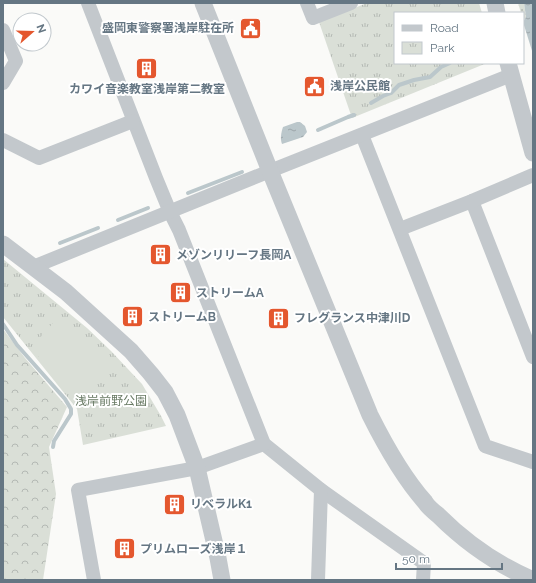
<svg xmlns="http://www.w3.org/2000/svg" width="536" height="583" font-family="Raleway,'Noto Sans JP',sans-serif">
  <defs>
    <pattern id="grass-dots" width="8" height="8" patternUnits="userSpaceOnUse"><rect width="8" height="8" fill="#dadfd7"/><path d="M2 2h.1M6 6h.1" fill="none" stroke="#b4b9b4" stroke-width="1.8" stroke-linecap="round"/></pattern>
    <pattern id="forest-crowns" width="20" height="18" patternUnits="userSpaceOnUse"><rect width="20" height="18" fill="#dadfd7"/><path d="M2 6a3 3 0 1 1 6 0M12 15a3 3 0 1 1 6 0" fill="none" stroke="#b4b9b4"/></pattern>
    <pattern id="park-tufts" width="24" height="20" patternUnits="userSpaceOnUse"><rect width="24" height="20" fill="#dadfd7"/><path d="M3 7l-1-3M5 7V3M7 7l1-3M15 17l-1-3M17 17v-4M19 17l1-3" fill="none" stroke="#b4b9b4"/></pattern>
    <pattern id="water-ripples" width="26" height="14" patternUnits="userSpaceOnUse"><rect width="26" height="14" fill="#bbc7cb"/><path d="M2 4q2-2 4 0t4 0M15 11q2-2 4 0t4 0" fill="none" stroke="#9ca6aa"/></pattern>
  </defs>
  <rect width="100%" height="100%" fill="#fafaf8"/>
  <!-- grass -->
  <path fill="url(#grass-dots)" d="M518 3H524L526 17 523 22V13H521Z"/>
  <!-- forest -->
  <path fill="url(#forest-crowns)" d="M3 329 25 358 67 407 49 447 56 494 43 580H3Z"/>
  <!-- park -->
  <g fill="url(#park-tufts)">
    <path d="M367 3H479L482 13H395V63H487L352 118 319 22Z"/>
    <path d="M3 259 87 328 111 351 142 384 161 416 166 426 83 445 77 409 3 317Z"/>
  </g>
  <!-- pitch -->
  <path fill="#dadfd7" d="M59 316 112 363 82 397 30 349Z"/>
  <!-- water -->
  <g fill="url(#water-ripples)">
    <path d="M524 3H533V54L523 22 526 17Z"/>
    <path d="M297 122H300L305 126 307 132 303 137 282 144C280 139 281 133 283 127Z"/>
  </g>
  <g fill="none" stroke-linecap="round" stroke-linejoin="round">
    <!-- stream -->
    <g stroke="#bbc7cb" stroke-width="4">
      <path d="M371 103 383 96 391 93 399 85 414 80 430 77 441 67 450 63"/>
      <path d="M318 130 348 117 354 115"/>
      <path d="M188 193 242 172"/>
      <path d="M118 220 148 208"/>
      <path d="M60 243 98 228"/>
      <path d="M3 324 17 345 65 399 71 409V414L54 441 53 447"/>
    </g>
    <!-- minor -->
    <g stroke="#c3c8cc" stroke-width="14">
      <path d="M88 3 156 178 170 212 179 230 264 444 321 490 424 563 423 580"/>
      <path d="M307 3 313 18 351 3"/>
      <path d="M3 30 16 61 3 83"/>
      <path d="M362 135 485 446 533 462"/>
      <path d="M3 140 39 158 133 121"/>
      <path d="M472 201 533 357"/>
      <path d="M400 229 472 201 533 175"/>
      <path d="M33 267 270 171 511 75"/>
      <path d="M94 580 78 490 197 468 264 444"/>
      <path d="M318 580 321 490"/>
    </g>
    <!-- tertiary -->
    <g stroke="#c3c8cc" stroke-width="17">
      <path d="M203 3 270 171 370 415C385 445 402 476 425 502 428 507 433 511 438 515 465 542 498 565 533 580"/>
      <path d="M495 3 497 13"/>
      <path d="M508 63 533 153"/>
      <path d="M3 244 66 292 131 351 151 374 165 392 177 415 197 468 218 558 222 580"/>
    </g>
  </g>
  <!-- icons -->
  <defs>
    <symbol id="civic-square" viewBox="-11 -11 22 22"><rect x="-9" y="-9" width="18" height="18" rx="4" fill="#e4572e" stroke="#fff"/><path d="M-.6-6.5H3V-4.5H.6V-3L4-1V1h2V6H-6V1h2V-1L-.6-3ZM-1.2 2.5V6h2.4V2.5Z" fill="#fff"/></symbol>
    <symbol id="building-square" viewBox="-11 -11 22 22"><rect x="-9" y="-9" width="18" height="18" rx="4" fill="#e4572e" stroke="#fff"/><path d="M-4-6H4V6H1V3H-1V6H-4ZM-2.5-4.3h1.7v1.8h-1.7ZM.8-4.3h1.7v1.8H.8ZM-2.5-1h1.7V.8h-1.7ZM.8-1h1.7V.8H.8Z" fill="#fff"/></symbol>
  </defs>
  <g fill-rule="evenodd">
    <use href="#civic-square" x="238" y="16" width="25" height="25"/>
    <use href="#building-square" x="134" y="56" width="25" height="25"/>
    <use href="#civic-square" x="302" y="74" width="25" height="25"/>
    <use href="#building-square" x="148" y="242" width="25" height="25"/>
    <use href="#building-square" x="168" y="280" width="25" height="25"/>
    <use href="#building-square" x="120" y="304" width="25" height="25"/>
    <use href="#building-square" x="266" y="306" width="25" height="25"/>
    <use href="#building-square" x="162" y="492" width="25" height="25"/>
    <use href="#building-square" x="112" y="536" width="25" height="25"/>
  </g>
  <g text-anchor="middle" stroke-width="4" stroke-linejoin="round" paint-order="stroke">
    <!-- poi labels -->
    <g font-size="12" font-weight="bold" fill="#657683" stroke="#fff" text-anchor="start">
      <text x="234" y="32" text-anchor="end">盛岡東警察署浅岸駐在所</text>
      <text x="330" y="90">浅岸公民館</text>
      <text x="147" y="93" text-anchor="middle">カワイ音楽教室浅岸第二教室</text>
      <text x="176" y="259">メゾンリリーフ長岡A</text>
      <text x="196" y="297">ストリームA</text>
      <text x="148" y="321">ストリームB</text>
      <text x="294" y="322">フレグランス中津川D</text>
      <text x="190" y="508">リベラルK1</text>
      <text x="140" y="553">プリムローズ浅岸１</text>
    </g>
    <!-- park labels -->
    <g font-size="12" fill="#687a64" stroke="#fff">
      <text x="111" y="405">浅岸前野公園</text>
    </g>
  </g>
  <!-- border -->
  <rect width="536" height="583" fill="none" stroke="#657683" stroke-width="8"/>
  <!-- legend -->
  <rect x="394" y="12" width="130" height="52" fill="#ffffff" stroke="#c1c8cd"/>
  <rect x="402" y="25" width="20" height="6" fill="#c3c8cc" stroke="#c1c8cd"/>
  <text x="430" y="32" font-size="12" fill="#657683">Road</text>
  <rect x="402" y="42" width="20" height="12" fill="url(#park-tufts)" stroke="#c1c8cd"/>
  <text x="430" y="52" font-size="12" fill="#657683">Park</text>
  <!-- north arrow -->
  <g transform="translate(32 32) rotate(70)"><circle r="19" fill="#ffffff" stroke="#c1c8cd"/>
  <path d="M0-3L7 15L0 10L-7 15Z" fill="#e4572e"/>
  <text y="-6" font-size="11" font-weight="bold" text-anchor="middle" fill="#657683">N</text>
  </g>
  <!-- scale -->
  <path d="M396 563v6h106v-6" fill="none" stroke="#657683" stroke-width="2"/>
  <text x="402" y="563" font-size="12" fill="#657683" stroke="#ffffff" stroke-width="3" paint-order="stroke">50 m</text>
</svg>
